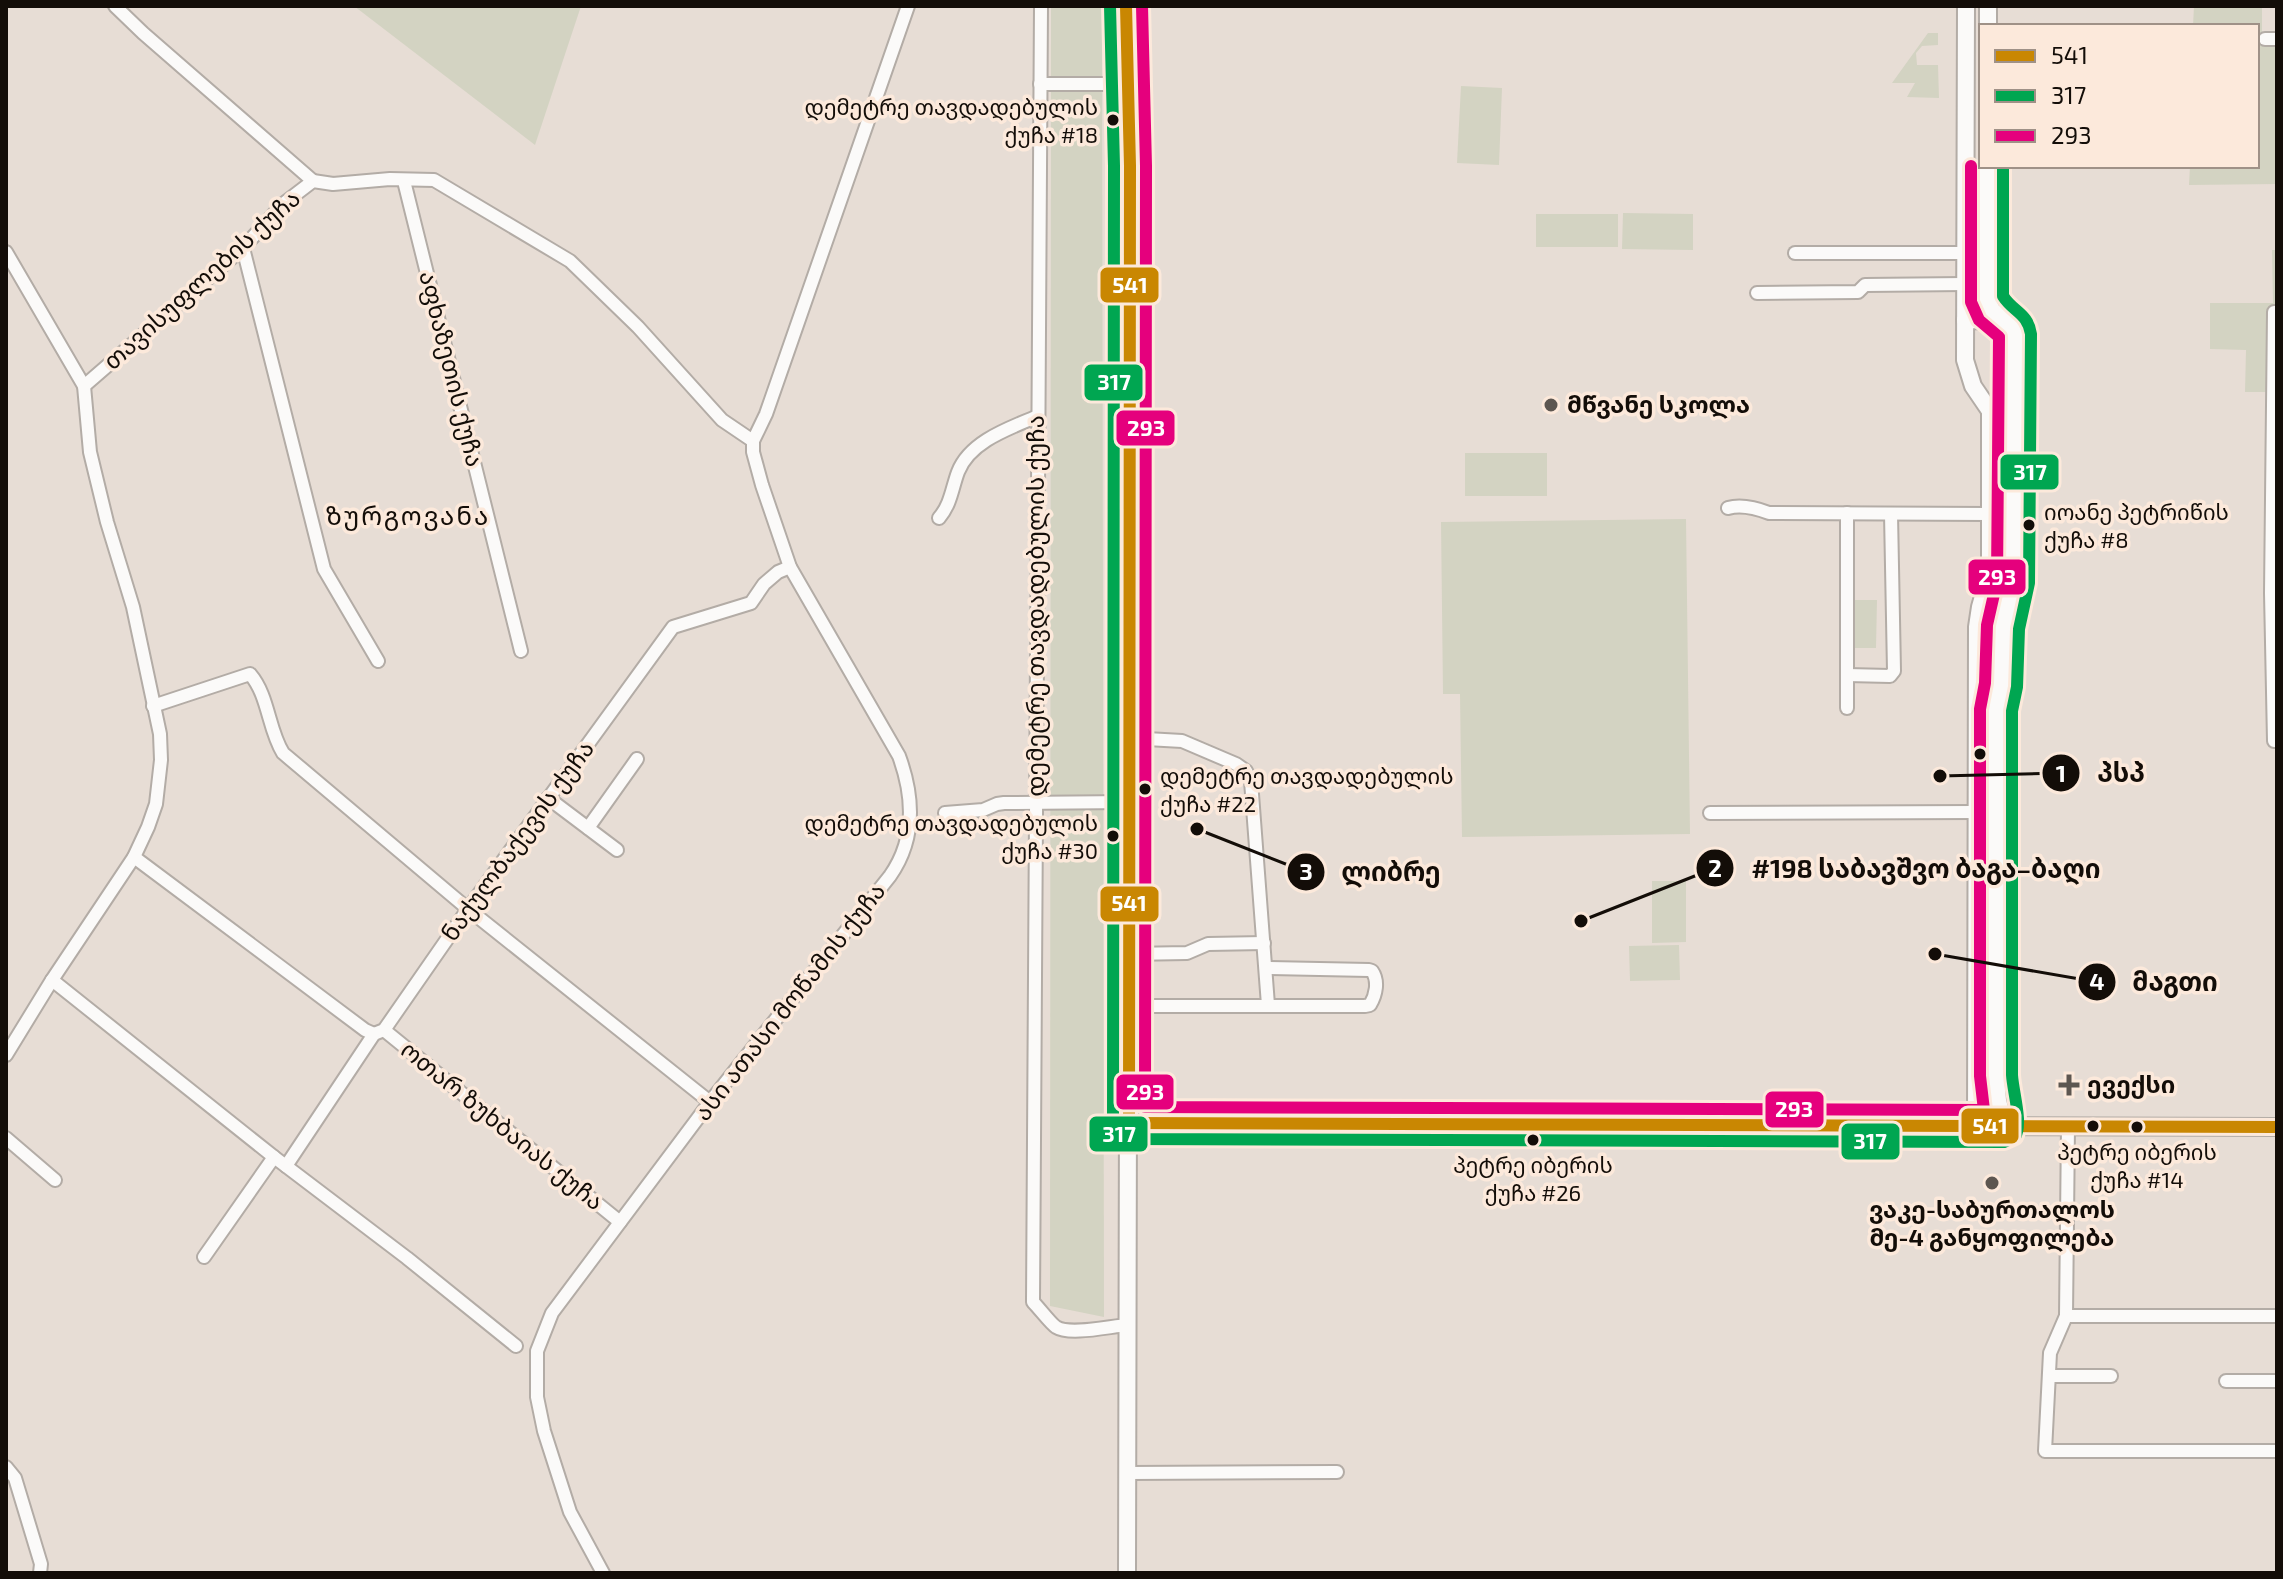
<svg xmlns="http://www.w3.org/2000/svg" width="2283" height="1579" font-family="'Exo 2','Noto Sans Georgian',sans-serif">
  <rect width="100%" height="100%" fill="#e7ddd5"/>
  <!-- green -->
  <g fill="#d3d3c2">
    <path d="M354 6H581L535 145Z"/>
    <path d="M1051 6H1102L1104 1317 1050 1306Z"/>
    <path d="M2194 6H2262V42H2277V184L2189 185 2190 166H2257V26H2193Z"/>
    <path d="M1928 33H1938V45L1922 46 1916 53 1917 65H1938L1939 98 1907 97 1915 83H1892Z"/>
    <path d="M1461 86 1502 88 1499 165 1457 163Z"/>
    <path d="M1623 213 1693 214V250L1622 249Z"/>
    <rect x="1536" y="214" width="82" height="33"/>
    <path d="M2272 250H2277V392H2245L2246 350 2210 349V303H2273Z"/>
    <rect x="1465" y="453" width="82" height="43"/>
    <path d="M1686 519 1690 834 1462 837 1460 694H1443L1441 522Z"/>
    <path d="M1852 600H1877L1876 648H1852Z"/>
    <path d="M1652 881H1686V942L1652 943Z"/>
    <path d="M1679 945 1680 980 1630 981 1629 946Z"/>
  </g>
  <g fill="none" stroke-linecap="round" stroke-linejoin="round">
    <defs>
      <g id="street">
        <path d="M115 6 143 33 313 181"/>
        <path d="M1041 6 1033 1302C1039 1308 1051 1324 1056 1327 1070 1336 1111 1326 1128 1325"/>
        <path d="M2265 39H2277"/>
        <path d="M1040 84H1128"/>
        <path d="M404 181 521 651"/>
        <path d="M243 248 324 569 378 661"/>
        <path d="M6 252 84 386 90 452 107 522 133 607 160 734 161 760 156 804 148 827 134 857 52 980 6 1055"/>
        <path d="M1795 253H1965"/>
        <path d="M1757 293 1858 292 1865 285 1965 284"/>
        <path d="M2277 312H2274L2271 593 2274 741H2277"/>
        <path d="M84 386 243 248 283 204 313 181 333 184 390 179 434 180 570 261 638 327 722 420 753 441"/>
        <path d="M1728 508C1742 504 1756 508 1769 513L1990 514"/>
        <path d="M939 518C951 504 952 488 958 472 970 441 1010 428 1038 416"/>
        <path d="M1847 675 1890 676 1894 671 1891 514"/>
        <path d="M153 706 250 674C269 696 268 729 283 753L468 909 710 1102"/>
        <path d="M1847 708V513"/>
        <path d="M1129 738 1182 741 1236 764 1246 771 1251 781 1268 1005"/>
        <path d="M548 798 617 850"/>
        <path d="M945 813 983 810 997 804 1004 803 1129 802"/>
        <path d="M1710 813 1976 812"/>
        <path d="M588 828 637 759"/>
        <path d="M134 857 365 1030 374 1034"/>
        <path d="M1129 954 1187 953 1208 944 1264 943"/>
        <path d="M52 980 274 1157 407 1258 516 1346"/>
        <path d="M1129 1006H1365L1370 1005C1376 995 1379 981 1372 971L1369 970 1266 968"/>
        <path d="M384 1030 620 1222"/>
        <path d="M2068 1126 2066 1316 2050 1353 2045 1451H2277"/>
        <path d="M6 1138 55 1180"/>
        <path d="M286 1166 374 1034 384 1030 468 909 673 627 751 603 764 584 778 572 790 567"/>
        <path d="M204 1257 274 1157"/>
        <path d="M2066 1316H2277"/>
        <path d="M2049 1376H2111"/>
        <path d="M2226 1381H2277"/>
        <path d="M6 1467 15 1478 41 1564 40 1573"/>
        <path d="M1128 1473 1337 1472"/>
        <path d="M603 1573 570 1512 544 1431 537 1397V1351L552 1313 710 1102 890 876C916 839 914 797 899 756L790 567 762 485 753 452V441L766 414 908 6"/>
      </g>
      <g id="secondary">
        <path d="M1126 6 1130 166 1127 1573"/>
        <path d="M1966 6 1965 360 1973 386 1990 411V572L1980 607 1977 627 1976 1126"/>
        <path d="M1988 26V6"/>
        <path d="M1987 166V299L1992 310 2014 329 2015 334 2013 583 2003 627 2001 685 1996 709V1076L1998 1100 2004 1126"/>
        <path d="M1965 320 2006 321"/>
        <path d="M1129 1123 2277 1127"/>
      </g>
    </defs>
    <!-- street casing -->
    <use href="#street" stroke="#b3aca6" stroke-width="16"/>
    <!-- secondary casing -->
    <use href="#secondary" stroke="#b3aca6" stroke-width="20"/>
    <!-- street -->
    <use href="#street" stroke="#fbfaf9" stroke-width="12"/>
    <!-- secondary -->
    <use href="#secondary" stroke="#fbfaf9" stroke-width="16"/>
    <defs>
      <g id="bus-1">
        <path d="M1126 6 1130 166 1129 1123"/>
        <path d="M1129 1123 2277 1127"/>
      </g>
      <path id="bus-2" d="M1110 6 1114 166 1113 1123 1117 1133 1126 1139 2004 1142 2015 1137C2023 1124 2013 1092 2012 1075V711L2017 687 2019 629 2029 583 2031 334C2028 313 2013 312 2003 296V166"/>
      <path id="bus-3" d="M1142 6 1146 166 1145 1107 1984 1110 1980 1076V709L1985 683 1987 625 1997 581 1999 337 1979 320 1971 302V166"/>
    </defs>
    <!-- bus-1 casing -->
    <use href="#bus-1" stroke="#fce9db" stroke-width="18"/>
    <!-- bus-2 casing -->
    <use href="#bus-2" stroke="#fce9db" stroke-width="18"/>
    <!-- bus-3 casing -->
    <use href="#bus-3" stroke="#fce9db" stroke-width="18"/>
    <!-- bus-1 -->
    <use href="#bus-1" stroke="#c98702" stroke-width="12"/>
    <!-- bus-2 -->
    <use href="#bus-2" stroke="#00a651" stroke-width="12"/>
    <!-- bus-3 -->
    <use href="#bus-3" stroke="#e5007d" stroke-width="12"/>
  </g>
  <!-- markers -->
  <g fill="#130d08" stroke="#fce9db" stroke-width="3">
    <circle cx="1113" cy="120" r="7"/>
    <circle cx="2029" cy="525" r="7"/>
    <circle cx="1980" cy="754" r="7"/>
    <circle cx="1145" cy="789" r="7"/>
    <circle cx="1113" cy="836" r="7"/>
    <circle cx="2093" cy="1126" r="7"/>
    <circle cx="2137" cy="1127" r="7"/>
    <circle cx="1533" cy="1140" r="7"/>
  </g>
  <g fill="#5d5650" stroke="#fce9db" stroke-width="3">
    <circle cx="1551" cy="405" r="8"/>
    <path d="M2065 1073h8v8h8v8h-8v8h-8v-8h-8v-8h8z"/>
    <circle cx="1992" cy="1183" r="8"/>
  </g>
  <g text-anchor="middle" stroke-width="7" stroke-linejoin="round" paint-order="stroke">
    <!-- bus labels -->
    <g font-size="22" fill="#130d08" stroke="#fce9db" text-anchor="end">
      <text x="1098" y="115">დემეტრე თავდადებულის<tspan x="1098" dy="28">ქუჩა #18</tspan></text>
      <text x="2044" y="520" text-anchor="start">იოანე პეტრიწის<tspan x="2044" dy="28">ქუჩა #8</tspan></text>
      <text x="1160" y="784" text-anchor="start">დემეტრე თავდადებულის<tspan x="1160" dy="28">ქუჩა #22</tspan></text>
      <text x="1098" y="831">დემეტრე თავდადებულის<tspan x="1098" dy="28">ქუჩა #30</tspan></text>
      <text x="2137" y="1160" text-anchor="middle">პეტრე იბერის<tspan x="2137" dy="28">ქუჩა #14</tspan></text>
      <text x="1533" y="1173" text-anchor="middle">პეტრე იბერის<tspan x="1533" dy="28">ქუჩა #26</tspan></text>
    </g>
    <!-- street labels -->
    <g font-size="24" fill="#130d08" stroke="#fce9db">
      <text transform="translate(202 280) rotate(-42)" y="8">თავისუფლების ქუჩა</text>
      <text transform="translate(451 369) rotate(76)" y="8">აფხაზეთის ქუჩა</text>
      <text transform="translate(1036 606) rotate(-90)" y="8">დემეტრე თავდადებულის ქუჩა</text>
      <text transform="translate(518 841) rotate(-54)" y="8">ნაქულბაქევის ქუჩა</text>
      <text transform="translate(790 1002) rotate(-52)" y="8">ასი ათასი მოწამის ქუჩა</text>
      <text transform="translate(502 1126) rotate(39)" y="8">ოთარ ზუხბაიას ქუჩა</text>
    </g>
    <!-- poi labels -->
    <g font-size="24" font-weight="bold" fill="#130d08" stroke="#fce9db" text-anchor="start">
      <text x="1567" y="413">მწვანე სკოლა</text>
      <text x="2087" y="1093">ევექსი</text>
      <text x="1992" y="1218" text-anchor="middle">ვაკე-საბურთალოს<tspan x="1992" dy="28">მე-4 განყოფილება</tspan></text>
    </g>
    <!-- neighbourhood labels -->
    <g font-size="26" letter-spacing="2" fill="#130d08" stroke="#fce9db">
      <text x="408" y="525">ზურგოვანა</text>
    </g>
  </g>
  <!-- callouts -->
  <path fill="none" stroke="#130d08" stroke-width="3" d="M1940 776L2061 773M1581 921L1715 868M1197 829L1306 872M1935 954L2097 982"/>
  <g fill="#130d08" stroke="#fce9db" stroke-width="3">
    <circle cx="1940" cy="776" r="8"/>
    <circle cx="1581" cy="921" r="8"/>
    <circle cx="1197" cy="829" r="8"/>
    <circle cx="1935" cy="954" r="8"/>
    <circle cx="2061" cy="773" r="20"/>
    <circle cx="1715" cy="868" r="20"/>
    <circle cx="1306" cy="872" r="20"/>
    <circle cx="2097" cy="982" r="20"/>
  </g>
  <g font-size="24" text-anchor="middle" font-weight="bold" fill="#fff">
    <text x="2061" y="782">1</text>
    <text x="1715" y="877">2</text>
    <text x="1306" y="880">3</text>
    <text x="2097" y="990">4</text>
  </g>
  <g font-size="26" text-anchor="middle" font-weight="bold" fill="#130d08" stroke="#fce9db" stroke-width="7" stroke-linejoin="round" paint-order="stroke">
    <text x="2121" y="782">პსპ</text>
    <text x="1926" y="878">#198 საბავშვო ბაგა–ბაღი</text>
    <text x="1391" y="881">ლიბრე</text>
    <text x="2175" y="991">მაგთი</text>
  </g>
  <g stroke="#fce9db" stroke-width="3">
    <rect x="1099" y="266" width="61" height="38" rx="8" fill="#c98702"/>
    <rect x="1083" y="363" width="61" height="39" rx="8" fill="#00a651"/>
    <rect x="1115" y="409" width="61" height="38" rx="8" fill="#e5007d"/>
    <rect x="1999" y="453" width="61" height="38" rx="8" fill="#00a651"/>
    <rect x="1967" y="558" width="60" height="38" rx="8" fill="#e5007d"/>
    <rect x="1099" y="885" width="61" height="38" rx="8" fill="#c98702"/>
    <rect x="1115" y="1073" width="60" height="38" rx="8" fill="#e5007d"/>
    <rect x="1764" y="1090" width="61" height="39" rx="8" fill="#e5007d"/>
    <rect x="1960" y="1107" width="60" height="38" rx="8" fill="#c98702"/>
    <rect x="1088" y="1115" width="61" height="38" rx="8" fill="#00a651"/>
    <rect x="1840" y="1122" width="61" height="39" rx="8" fill="#00a651"/>
  </g>
  <g font-size="22" text-anchor="middle" font-weight="bold" fill="#fff">
    <text x="1130" y="293">541</text>
    <text x="1114" y="390">317</text>
    <text x="1146" y="436">293</text>
    <text x="2030" y="480">317</text>
    <text x="1997" y="585">293</text>
    <text x="1129" y="911">541</text>
    <text x="1145" y="1100">293</text>
    <text x="1794" y="1117">293</text>
    <text x="1990" y="1134">541</text>
    <text x="1119" y="1142">317</text>
    <text x="1870" y="1149">317</text>
  </g>
  <!-- border -->
  <rect width="2283" height="1579" fill="none" stroke="#130d08" stroke-width="16"/>
  <!-- legend -->
  <rect x="1979" y="24" width="280" height="144" fill="#fce9db" stroke="#9f9187" stroke-width="2"/>
  <rect x="1995" y="50" width="40" height="12" fill="#c98702" stroke="#9f9187" stroke-width="2"/>
  <text x="2051" y="64" font-size="24" fill="#130d08">541</text>
  <rect x="1995" y="90" width="40" height="12" fill="#00a651" stroke="#9f9187" stroke-width="2"/>
  <text x="2051" y="104" font-size="24" fill="#130d08">317</text>
  <rect x="1995" y="130" width="40" height="12" fill="#e5007d" stroke="#9f9187" stroke-width="2"/>
  <text x="2051" y="144" font-size="24" fill="#130d08">293</text>
</svg>
